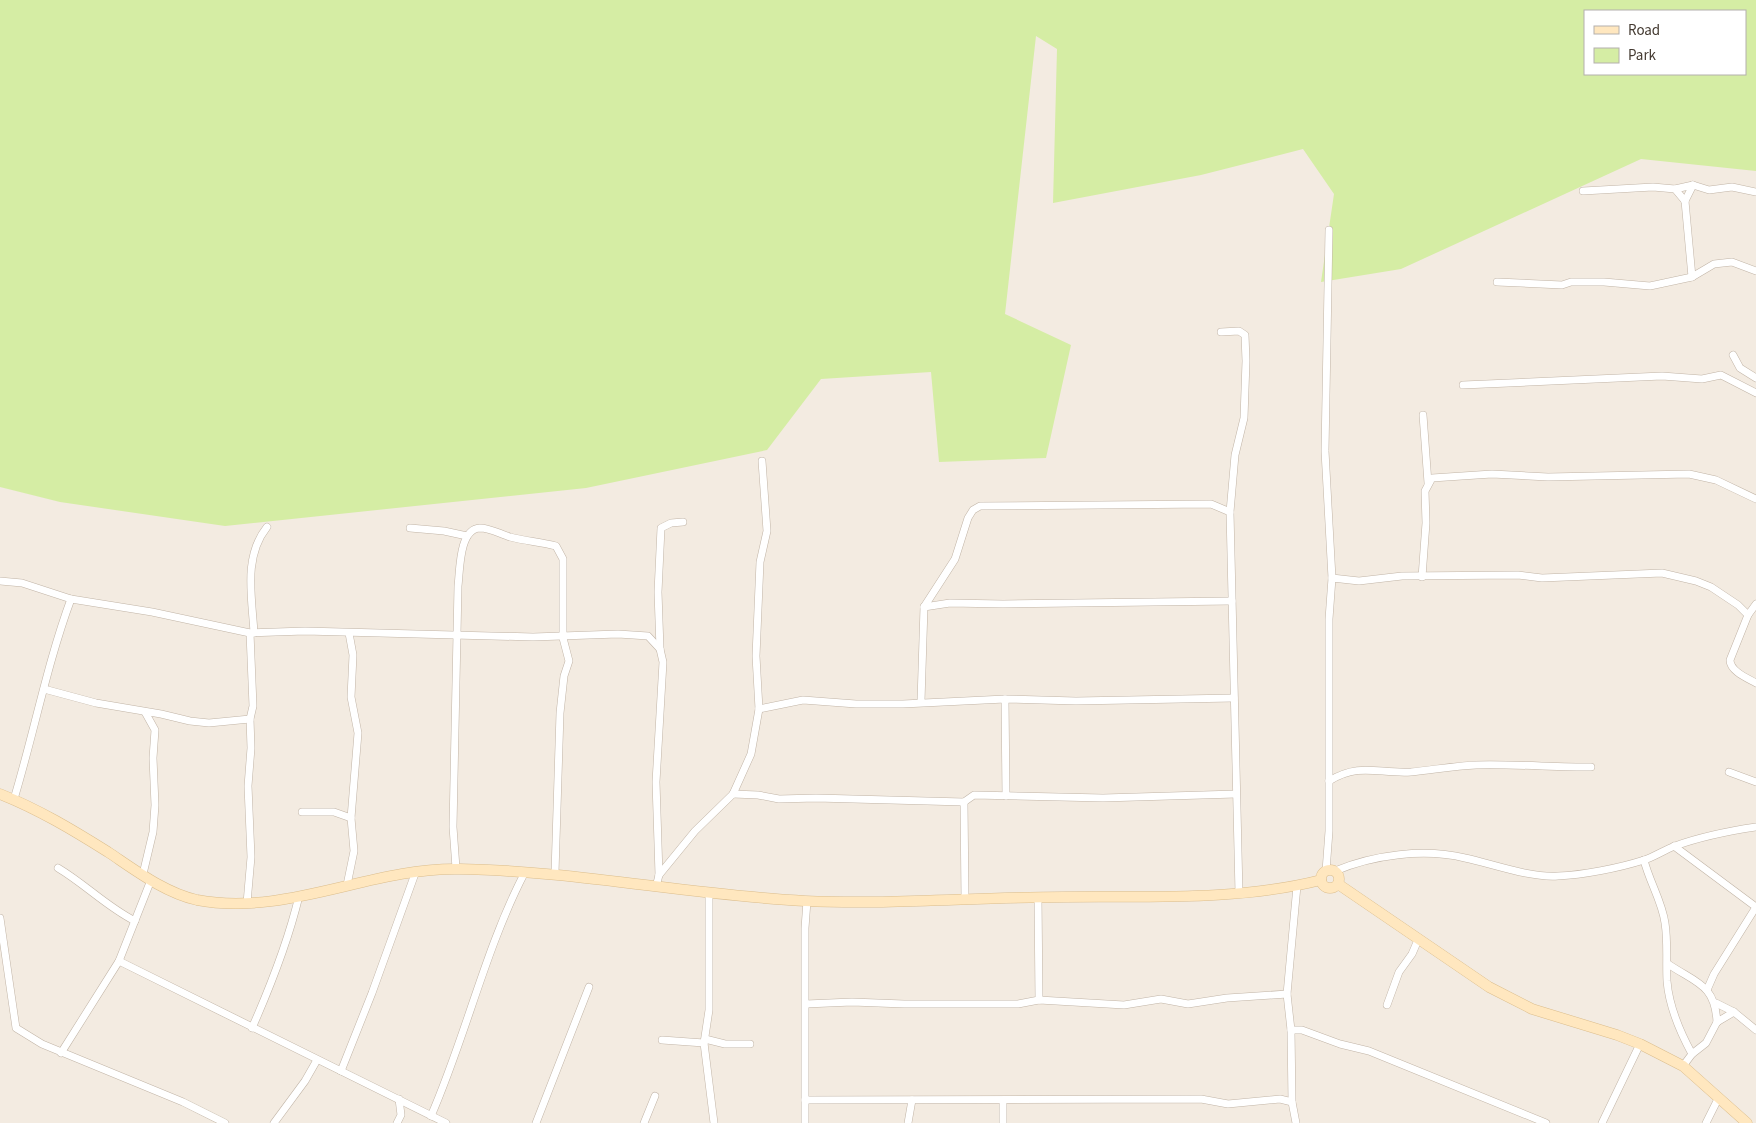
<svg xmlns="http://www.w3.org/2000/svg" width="1756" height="1123" font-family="'Source Sans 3',sans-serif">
  <rect width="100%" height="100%" fill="#f3ebe1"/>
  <!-- green -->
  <path fill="#d5eda4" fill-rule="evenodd" d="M0 0H1756V171L1641 159 1401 269 1321 282 1334 194 1303 149 1201 175 1053 203 1057 49 1036 36 1005 314 1071 345 1046 458 939 462 931 372 821 379 767 450 586 488 225 526 60 502 0 487ZM1585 11H1745V74H1585Z"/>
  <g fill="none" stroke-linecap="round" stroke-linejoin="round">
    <defs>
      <g id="street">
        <path d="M1675 189 1693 185 1709 190 1732 187 1756 192"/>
        <path d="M1583 191 1653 187 1675 189 1685 201 1692 277"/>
        <path d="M1685 201 1693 185"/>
        <path d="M1329 230 1325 451 1332 578"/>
        <path d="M1497 282 1562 285 1571 282H1604L1650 286 1692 277 1714 264 1732 262 1756 271"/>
        <path d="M1221 332 1239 331 1245 335 1246 361 1244 418 1235 455 1230 512"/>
        <path d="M1733 355 1740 368 1756 378"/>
        <path d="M1463 385 1662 376 1702 379 1721 375 1756 393"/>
        <path d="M1423 415 1428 483"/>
        <path d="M410 528 444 531 467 536"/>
        <path d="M1422 577 1426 523 1425 491 1432 478 1492 474 1548 477 1689 474 1716 480 1756 499"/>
        <path d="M0 581 22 583 71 599 152 612 250 633 305 631 533 637 618 634 648 636 660 649"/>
        <path d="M1756 604 1748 615 1730 660C1730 671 1747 678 1756 683"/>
        <path d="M924 607 950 603 1003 604 1232 601"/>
        <path d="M254 633C252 597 243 557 267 527"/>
        <path d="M44 689 96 703 161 714 190 721 209 723 250 719"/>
        <path d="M1005 699 1006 796"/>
        <path d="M921 701 924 607 955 559 968 518 973 510 980 506 1211 504 1230 512 1239 893"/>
        <path d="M759 709 803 700 856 704H903L1005 699 1076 701 1234 698"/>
        <path d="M1729 772 1756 782"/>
        <path d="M1329 781C1360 762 1378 774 1411 772 1432 770 1454 766 1476 765 1514 764 1553 767 1591 767"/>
        <path d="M733 794 758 795 779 799 816 798 964 802 974 795 1103 798 1236 794"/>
        <path d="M14 799C34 733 47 664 71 599"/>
        <path d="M964 802 965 899"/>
        <path d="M302 812H334L351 818"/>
        <path d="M1674 846 1756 907 1714 974 1707 990"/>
        <path d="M1644 860C1649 881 1662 901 1665 923 1668 942 1666 961 1667 981 1669 1006 1680 1032 1692 1054"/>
        <path d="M58 868C85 884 107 907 135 921"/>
        <path d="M456 868 453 827 458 586C460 570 459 529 480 528 490 528 500 534 510 537 525 541 541 542 556 546L563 559V638L569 661 564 676 560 713 555 873"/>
        <path d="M1326 871 1329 831V619L1332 578 1359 581 1402 576 1518 575 1542 578 1662 573 1696 581 1711 587 1738 605 1748 615"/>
        <path d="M1335 871C1373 855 1424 848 1465 858 1493 864 1530 878 1558 876 1583 875 1619 868 1644 860 1654 857 1664 850 1675 846 1700 837 1729 831 1756 827"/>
        <path d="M143 874 153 832 155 805 153 758 155 730 145 712"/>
        <path d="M659 875 695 831 733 794 751 754 759 709 756 656 760 562 767 531 762 461"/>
        <path d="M347 885 354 851 351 818 358 733 351 697 353 655 349 633"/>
        <path d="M1297 886 1287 994 1291 1030H1302L1340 1044 1369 1051 1546 1123"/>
        <path d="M656 887 659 875 656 782 663 662 660 649 658 592 661 528 671 523 683 522"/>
        <path d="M709 894V1010L704 1043 714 1123"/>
        <path d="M1038 897 1039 1000"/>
        <path d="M247 903 251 857 248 786 251 748 250 719 253 706 250 633"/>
        <path d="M0 918 16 1028 42 1044 183 1102 225 1123"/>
        <path d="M119 961 446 1123"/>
        <path d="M1668 964C1696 983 1715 984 1717 1022"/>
        <path d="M1716 1003 1734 1012 1756 1030"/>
        <path d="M806 1004 852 1002 904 1004H1018L1039 1000 1124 1005 1161 999 1188 1004 1227 998 1287 994"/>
        <path d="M1387 1005 1399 972 1412 954 1418 940"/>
        <path d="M252 1028C271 985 288 942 299 896"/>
        <path d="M1291 1030 1292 1102"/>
        <path d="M705 1039 725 1044H750"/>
        <path d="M662 1040 704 1043"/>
        <path d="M61 1053 119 961 151 880"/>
        <path d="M1683 1066 1692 1054 1706 1043 1717 1022 1734 1012"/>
        <path d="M341 1071 372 993 416 871"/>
        <path d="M805 1100 1201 1099 1228 1104 1280 1099 1292 1102 1296 1123"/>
        <path d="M1003 1100V1123"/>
        <path d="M431 1116C466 1036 485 949 525 872"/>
        <path d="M274 1123 305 1081 317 1060"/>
        <path d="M397 1123 401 1115 399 1099"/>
        <path d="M536 1123 589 987"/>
        <path d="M644 1123 655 1096"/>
        <path d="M805 1123V928L807 901"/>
        <path d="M908 1123 912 1100"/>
        <path d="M1602 1123 1640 1044"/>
        <path d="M1706 1123 1719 1097"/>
      </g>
      <g id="secondary">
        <path d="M0 794C38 809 73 830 108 852 135 870 165 893 197 900 286 917 371 867 460 869 576 871 689 895 805 901 891 905 978 897 1064 897 1149 896 1238 901 1321 880"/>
        <circle cx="1330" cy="879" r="9"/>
        <path d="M1338 884 1489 987 1532 1009 1617 1035 1640 1044 1683 1066 1747 1123"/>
      </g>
    </defs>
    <!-- street casing -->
    <use href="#street" stroke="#c1b4a6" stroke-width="8"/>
    <!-- secondary casing -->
    <use href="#secondary" stroke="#dbbd8c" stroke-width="11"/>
    <!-- street -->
    <use href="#street" stroke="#fff" stroke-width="7"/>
    <!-- secondary -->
    <use href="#secondary" stroke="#ffe7bf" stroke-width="10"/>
  </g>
  <!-- legend -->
  <rect x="1584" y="10" width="162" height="65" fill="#ffffff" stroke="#b4b0ad"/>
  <rect x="1594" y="26" width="25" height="8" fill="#ffe7bf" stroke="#b4b0ad"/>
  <text x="1628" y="35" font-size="15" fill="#443a31">Road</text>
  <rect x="1594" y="48" width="25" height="15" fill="#d5eda4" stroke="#b4b0ad"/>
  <text x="1628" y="60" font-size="15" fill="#443a31">Park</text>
</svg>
